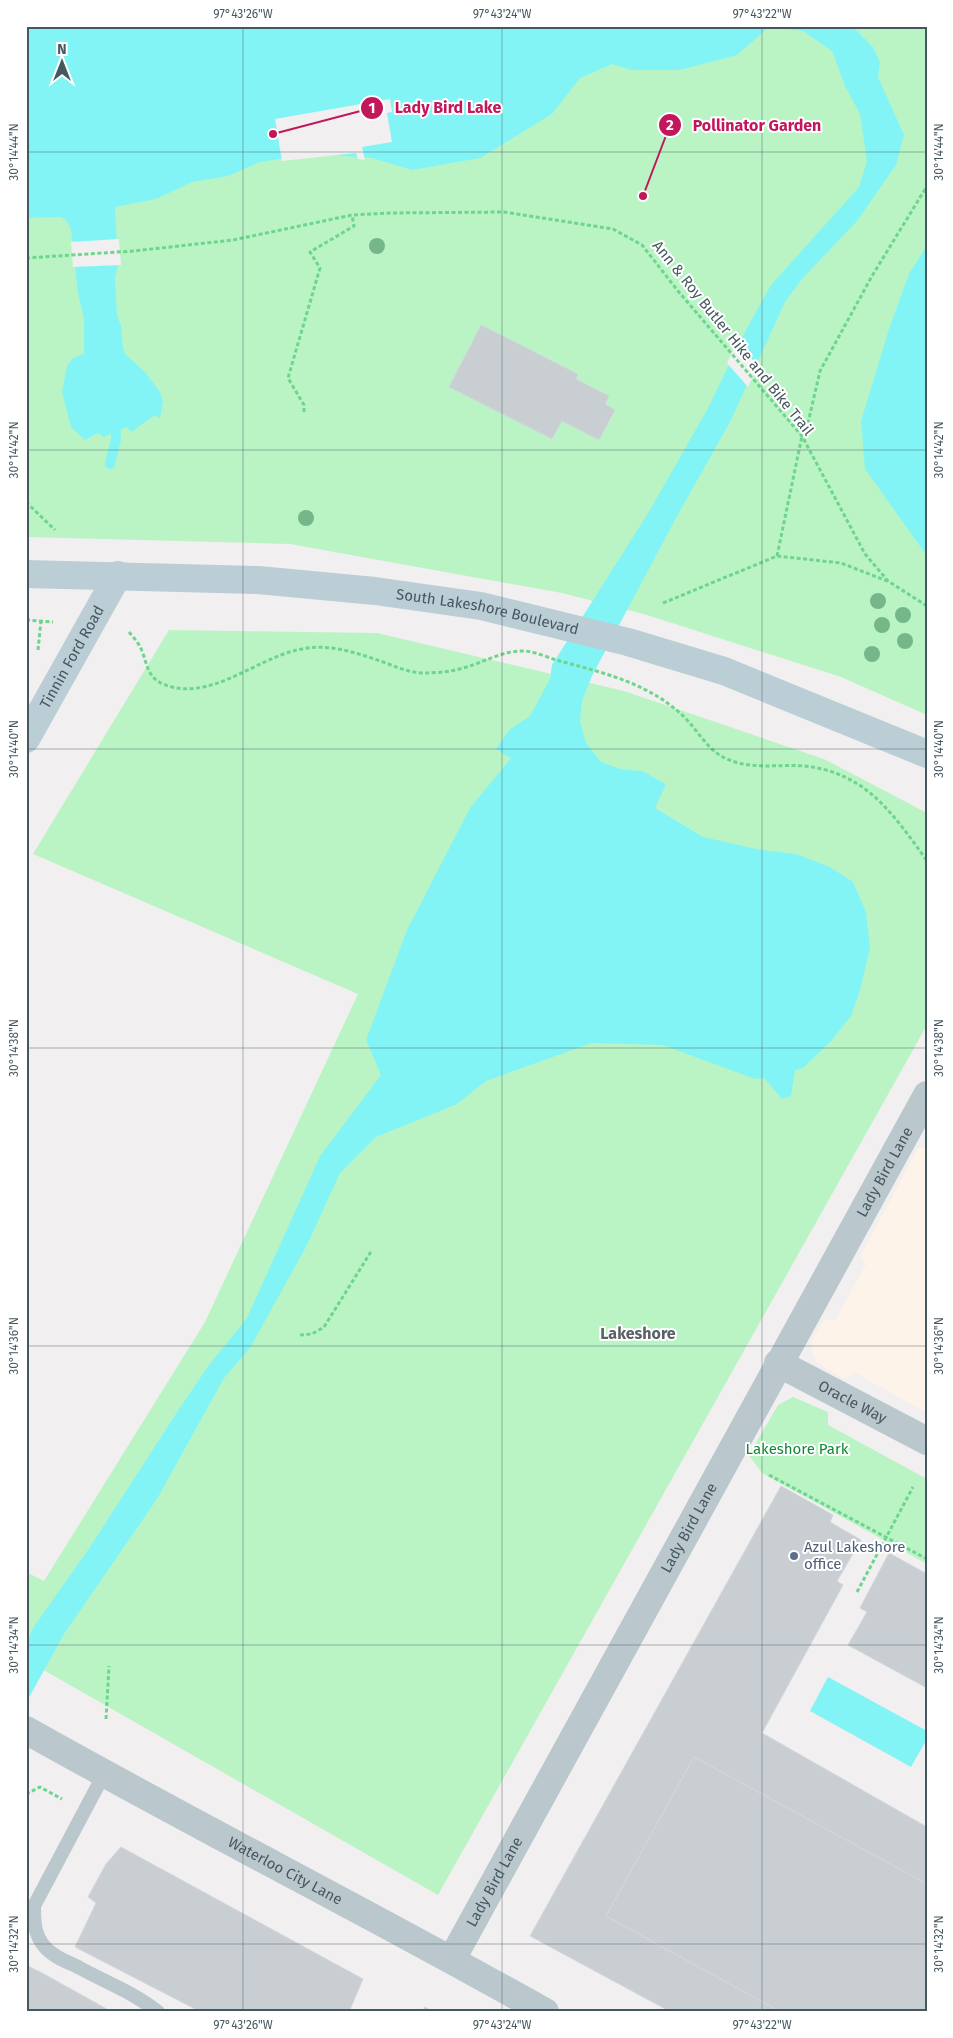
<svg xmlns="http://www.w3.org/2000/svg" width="953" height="2038" font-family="'Fira Sans',sans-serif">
  <rect width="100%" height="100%" fill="#f2eff0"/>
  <!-- commercial -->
  <path fill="#fef3e8" d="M918 1148H927V1413L854 1372 846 1380 817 1363 811 1348 812 1340 824 1319 835 1321 866 1264 860 1257Z"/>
  <!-- green -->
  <g fill="#baf4c5">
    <path d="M547 26H927V715L841 677 647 615 562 593 290 544 26 537V174Z"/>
    <path d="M169 630 377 633 624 691 824 759 927 813V1025L438 1895 26 1660V1572L44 1581 205 1322 358 994 33 854Z"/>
    <path d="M793 1397 828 1412V1425L927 1479V1564L762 1473 749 1455 778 1405Z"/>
  </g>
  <!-- water -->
  <g fill="#83f4f5">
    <path d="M26 26H852L873 47 880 62 878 77 904 135 896 165 857 221 802 279 785 302 730 422 676 518 592 676 582 701 580 721 586 743 601 762 620 769 642 771 666 784 655 808 703 837 761 850 796 854 830 867 853 882 866 912 870 948 860 990 851 1016 831 1041 803 1068 795 1070 791 1096 782 1099 764 1078 755 1079 663 1045 592 1043 486 1081 457 1104 376 1137 340 1173 307 1245 250 1348 224 1378 157 1499 64 1634 26 1703V1644L33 1628 90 1547 179 1409 209 1365 247 1318 320 1156 381 1075 366 1040 407 930 470 808 511 758 496 749 509 730 530 716 550 679 552 665 650 510 707 410 746 330 771 285 859 187 867 161 860 114 846 88 832 51 803 31 769 27 737 55 680 70H631L612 64 580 78 552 114 480 158 412 170 372 158 312 154 260 162 228 176 192 182 156 199 115 207 118 265 115 277 117 316 121 325 123 348 125 354 145 372 160 392 163 401 160 419 155 415 131 432 127 427 104 437 98 433 85 440 71 427 62 392 67 366 73 358 84 354V319L78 293 71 229 66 220 60 217 26 218Z"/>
    <path d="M927 245V556L865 469 861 421 889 329 909 274Z"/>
    <path d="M828 1677 927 1731V1739L911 1767 810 1711Z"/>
  </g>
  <!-- pier -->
  <g fill="#f2eff0">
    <path d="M390 99 392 112 387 113 392 142 362 147 365 160 358 159 356 153 282 161 275 119Z"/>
    <path d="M119 239 121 265 73 267 71 242Z"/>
    <path d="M737 342 758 366 748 387 727 363Z"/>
  </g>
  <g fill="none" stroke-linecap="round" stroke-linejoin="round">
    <!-- stream -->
    <path stroke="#83f4f5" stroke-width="10" d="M110 464 116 439 115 418"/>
  </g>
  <!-- building -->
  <g fill="#c9ced3" stroke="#d3d7dc">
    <path d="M481 325 578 374 576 379 609 396 605 404 615 410 599 440 562 421 552 439 449 387Z"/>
    <path d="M781 1486 833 1515 830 1522 861 1540 837 1581 843 1585 762 1733 927 1827V1884L694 1757 606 1916 781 2012H671L530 1936Z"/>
    <path d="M889 1553 927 1574V1688L848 1645 867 1612 860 1608Z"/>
    <path d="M694 1757 927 1884V2012H781L606 1916Z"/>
    <path d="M121 1847 363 1979 349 2012H201L75 1947 96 1903 88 1897 106 1864Z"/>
    <path d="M26 1965 44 1974 112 2012H26Z"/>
    <path d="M425 2007 433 2012H422Z"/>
  </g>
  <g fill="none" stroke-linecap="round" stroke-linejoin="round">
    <!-- path -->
    <g stroke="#6ed58e" stroke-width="3" stroke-dasharray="4 2.5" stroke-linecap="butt">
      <path d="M26 258 134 251 233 240 352 215 390 213 504 212 613 229 642 245 678 291 802 436 865 554 888 581 927 606"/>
      <path d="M304 412V405L288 378 320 268 310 252 354 226 352 215"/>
      <path d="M26 502 55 530"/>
      <path d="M777 556 802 436 808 423 820 371 872 276 927 186"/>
      <path d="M663 603 777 556 841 563 887 581"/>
      <path d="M26 620 53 622"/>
      <path d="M129 632C134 638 139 643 142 651 147 664 148 678 163 684 208 703 254 660 297 650 328 642 357 653 386 663 398 668 409 672 422 673 435 673 450 672 463 668 483 663 503 650 525 651 536 652 549 658 560 661 604 673 647 683 681 714 697 728 707 751 727 759 751 770 778 764 804 766 866 772 894 815 927 861"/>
      <path d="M38 650 41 621"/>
      <path d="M300 1335 312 1334 324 1327 372 1250"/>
      <path d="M769 1475 927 1559"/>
      <path d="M857 1592 913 1487"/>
      <path d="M106 1719 109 1666"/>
      <path d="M26 1794 40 1787 62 1799"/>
    </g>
    <!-- lane -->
    <path stroke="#bac8ce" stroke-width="14" d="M104 1774 34 1906C34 1920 34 1934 44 1946 53 1957 68 1962 80 1968 105 1982 135 1993 158 2012"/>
    <!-- street -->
    <g stroke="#bac8ce" stroke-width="28">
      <path id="s1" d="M778 1363 927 1441"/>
      <path id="s2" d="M26 1730C198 1827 373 1915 545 2012"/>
      <path id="s3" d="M452 1959 927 1095"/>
    </g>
    <!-- secondary -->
    <g stroke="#bbcdd5" stroke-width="28">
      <path id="s4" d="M26 574 258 580 375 591 481 606 628 642 724 671 927 754"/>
      <path id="s5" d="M26 739 118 575"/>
    </g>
  </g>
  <!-- trees -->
  <g fill="#75b788">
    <circle cx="377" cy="246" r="8"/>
    <circle cx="306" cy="518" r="8"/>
    <circle cx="878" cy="601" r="8"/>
    <circle cx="903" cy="615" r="8"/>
    <circle cx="882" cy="625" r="8"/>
    <circle cx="905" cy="641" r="8"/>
    <circle cx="872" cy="654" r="8"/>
  </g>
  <!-- ticks -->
  <path fill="none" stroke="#46585f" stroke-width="1" stroke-opacity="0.45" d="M243 26V2012M502 26V2012M762 26V2012M26 152H927M26 450H927M26 749H927M26 1048H927M26 1346H927M26 1645H927M26 1944H927"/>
  <!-- markers -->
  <circle fill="#5c6f8a" stroke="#fff" stroke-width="2" cx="794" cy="1556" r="5"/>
  <g text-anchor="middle" stroke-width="4" stroke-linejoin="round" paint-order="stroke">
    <!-- street labels -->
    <g font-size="15" fill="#46585f" stroke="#fff">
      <text transform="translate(733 338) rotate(51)" y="5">Ann &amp; Roy Butler Hike and Bike Trail</text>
      <text dy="5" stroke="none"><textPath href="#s4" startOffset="464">South Lakeshore Boulevard</textPath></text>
      <text dy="5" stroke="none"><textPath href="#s5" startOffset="94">Tinnin Ford Road</textPath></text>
      <text dy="5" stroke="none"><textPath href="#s3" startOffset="898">Lady Bird Lane</textPath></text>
      <text dy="5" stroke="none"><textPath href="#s1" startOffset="84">Oracle Way</textPath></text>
      <text dy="5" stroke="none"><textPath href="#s3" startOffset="492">Lady Bird Lane</textPath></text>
      <text dy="5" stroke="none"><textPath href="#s2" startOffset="295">Waterloo City Lane</textPath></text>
      <text dy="5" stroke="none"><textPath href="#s3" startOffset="88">Lady Bird Lane</textPath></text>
    </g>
    <!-- park labels -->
    <g font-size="15" fill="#0e8933" stroke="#fff">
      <text x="797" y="1454">Lakeshore Park</text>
    </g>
    <!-- service labels -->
    <g font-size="15" fill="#4e5e75" stroke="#fff" text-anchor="start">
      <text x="804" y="1552">Azul Lakeshore<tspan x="804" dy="17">office</tspan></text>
    </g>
    <!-- neighbourhood labels -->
    <g font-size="16" font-weight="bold" fill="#5b6265" stroke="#fff">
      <text x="638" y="1339">Lakeshore</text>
    </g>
  </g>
  <!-- callouts -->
  <path fill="none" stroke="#c2185b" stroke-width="2" d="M273 134L372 108M643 196L670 125"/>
  <g fill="#c2185b" stroke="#fff" stroke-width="2">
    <circle cx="273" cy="134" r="5"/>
    <circle cx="643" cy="196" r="5"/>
    <circle cx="372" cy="108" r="12"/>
    <circle cx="670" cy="125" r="12"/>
  </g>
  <g font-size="15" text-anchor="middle" font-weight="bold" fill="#fff">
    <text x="372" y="113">1</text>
    <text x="670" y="130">2</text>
  </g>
  <g font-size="16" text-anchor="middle" font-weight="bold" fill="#c2185b" stroke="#fff" stroke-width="4" stroke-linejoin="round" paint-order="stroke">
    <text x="448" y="113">Lady Bird Lake</text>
    <text x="757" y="131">Pollinator Garden</text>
  </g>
  <!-- border -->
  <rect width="953" height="2038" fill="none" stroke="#ffffff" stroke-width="55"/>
  <!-- north arrow -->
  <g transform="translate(62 62)" stroke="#ffffff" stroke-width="4" paint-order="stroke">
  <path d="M0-4L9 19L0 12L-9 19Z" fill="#46585f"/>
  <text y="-8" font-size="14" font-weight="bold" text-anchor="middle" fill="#46585f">N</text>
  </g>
  <rect x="28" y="28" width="898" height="1982" fill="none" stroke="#46585f" stroke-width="2"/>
  <g font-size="12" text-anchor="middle" fill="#46585f">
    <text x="243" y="18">97°43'26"W</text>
    <text x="502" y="18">97°43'24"W</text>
    <text x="762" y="18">97°43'22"W</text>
    <text transform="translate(14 152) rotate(-90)" y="4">30°14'44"N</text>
    <text transform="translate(939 152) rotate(-90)" y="4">30°14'44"N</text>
    <text transform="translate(14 450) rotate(-90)" y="4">30°14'42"N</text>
    <text transform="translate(939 450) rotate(-90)" y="4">30°14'42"N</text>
    <text transform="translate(14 749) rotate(-90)" y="4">30°14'40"N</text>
    <text transform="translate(939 749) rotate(-90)" y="4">30°14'40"N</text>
    <text transform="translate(14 1048) rotate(-90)" y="4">30°14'38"N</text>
    <text transform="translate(939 1048) rotate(-90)" y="4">30°14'38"N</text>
    <text transform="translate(14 1346) rotate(-90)" y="4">30°14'36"N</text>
    <text transform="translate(939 1346) rotate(-90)" y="4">30°14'36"N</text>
    <text transform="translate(14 1645) rotate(-90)" y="4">30°14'34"N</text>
    <text transform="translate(939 1645) rotate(-90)" y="4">30°14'34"N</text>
    <text transform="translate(14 1944) rotate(-90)" y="4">30°14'32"N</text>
    <text transform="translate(939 1944) rotate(-90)" y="4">30°14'32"N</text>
    <text x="243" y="2029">97°43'26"W</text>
    <text x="502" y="2029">97°43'24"W</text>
    <text x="762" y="2029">97°43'22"W</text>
  </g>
</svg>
